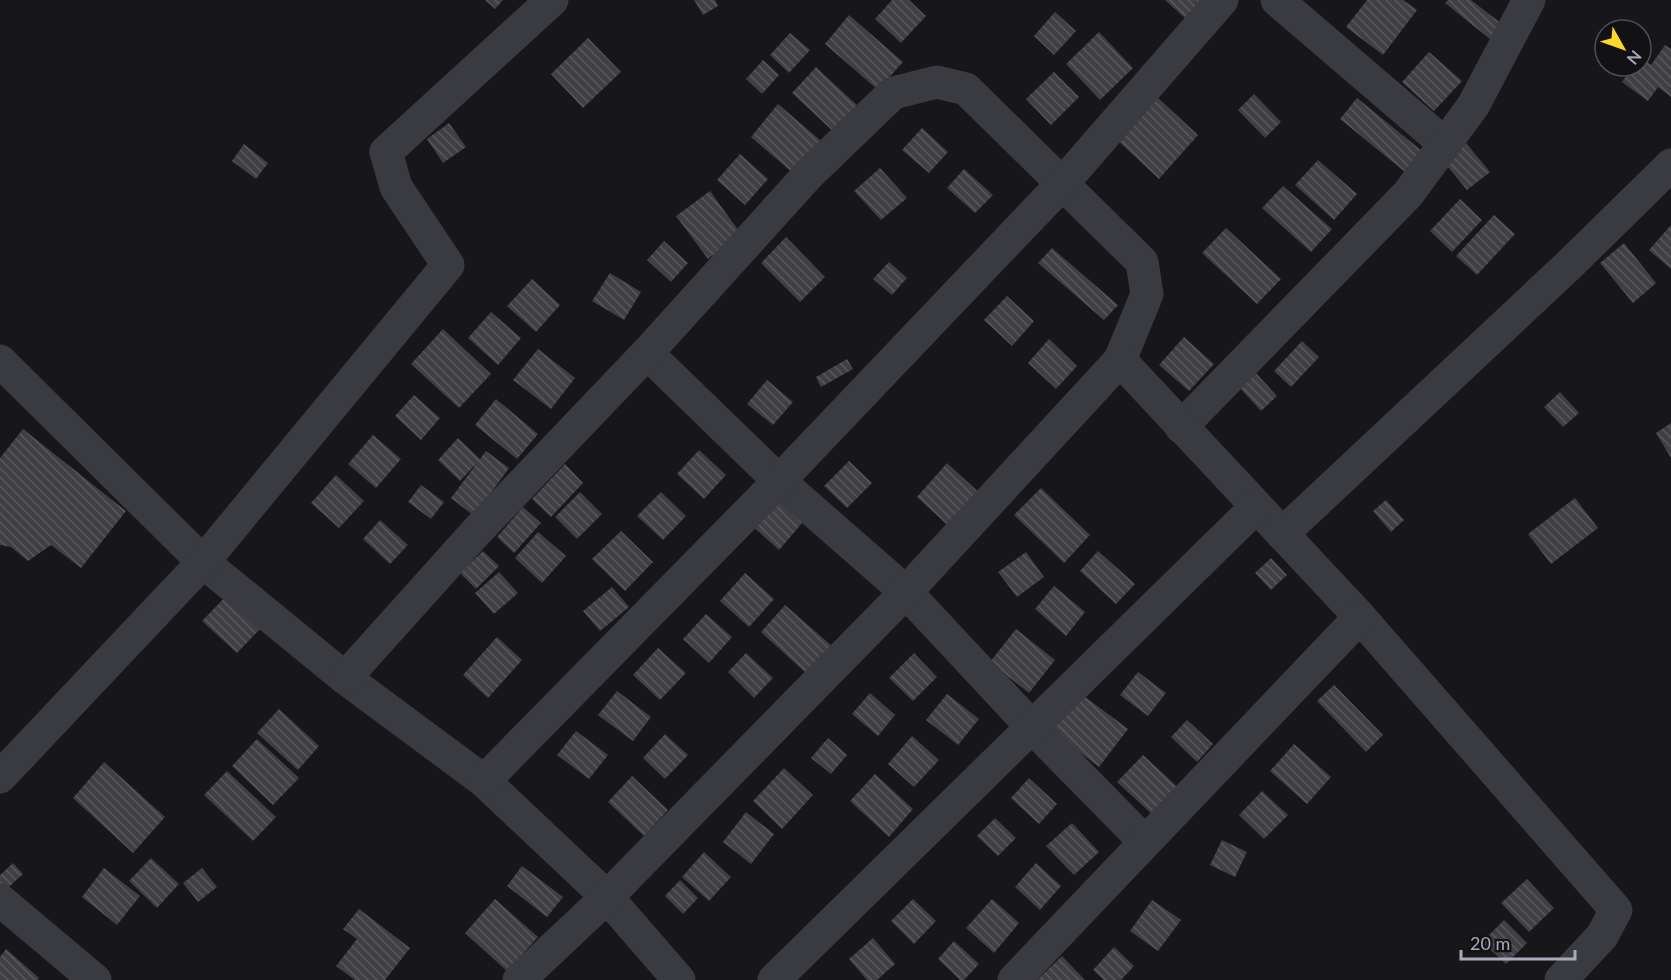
<svg xmlns="http://www.w3.org/2000/svg" width="1671" height="980" font-family="Lato,sans-serif">
  <defs>
    <pattern id="building-back-hatch" width="6" height="6" patternUnits="userSpaceOnUse" patternTransform="scale(1.5)"><rect width="6" height="6" fill="#3f3f44"/><path d="M-1 5l2 2M0 0l6 6M5-1l2 2" fill="none" stroke="#58585d"/></pattern>
  </defs>
  <rect width="100%" height="100%" fill="#17171a"/>
  <!-- building -->
  <g fill="url(#building-back-hatch)">
    <path d="M485 0H503L495 9Z"/>
    <path d="M694 0H715L718 6 703 15Z"/>
    <path d="M892 0H909L926 16 901 43 875 19Z"/>
    <path d="M1165 0H1203L1186 19Z"/>
    <path d="M1367 0H1403L1417 10 1383 55 1346 27Z"/>
    <path d="M1448 0H1471L1502 24 1490 39 1445 3Z"/>
    <path d="M1055 12 1076 31 1054 55 1034 36Z"/>
    <path d="M849 15 903 62 878 90 825 44Z"/>
    <path d="M1099 32 1133 68 1100 100 1066 64Z"/>
    <path d="M790 33 810 50 789 73 770 55Z"/>
    <path d="M588 38 621 72 583 108 551 74Z"/>
    <path d="M1665 45 1671 49V97L1658 87 1648 101 1622 82 1633 66H1641V57L1651 65Z"/>
    <path d="M1429 52 1462 81 1434 111 1402 82Z"/>
    <path d="M763 60 779 75 762 94 746 79Z"/>
    <path d="M816 67 860 108 836 134 792 93Z"/>
    <path d="M1054 72 1079 97 1051 125 1026 99Z"/>
    <path d="M1254 94 1281 122 1265 138 1238 110Z"/>
    <path d="M1155 95 1198 135 1159 179 1115 138Z"/>
    <path d="M1357 98 1422 151 1405 172 1340 119Z"/>
    <path d="M778 104 828 147 800 179 751 137Z"/>
    <path d="M449 123 466 147 443 163 427 139Z"/>
    <path d="M922 128 948 152 929 173 902 150Z"/>
    <path d="M1466 143 1490 172 1467 190 1443 161Z"/>
    <path d="M244 144 268 163 256 179 232 161Z"/>
    <path d="M740 154 768 179 745 205 717 180Z"/>
    <path d="M1318 160 1357 194 1334 220 1295 185Z"/>
    <path d="M880 168 907 198 881 220 854 191Z"/>
    <path d="M964 169 993 195 975 213 947 188Z"/>
    <path d="M1283 186 1332 229 1311 252 1262 208Z"/>
    <path d="M710 191 741 234 708 259 676 216Z"/>
    <path d="M1460 199 1482 220 1452 252 1430 231Z"/>
    <path d="M1494 215 1515 234 1477 275 1456 256Z"/>
    <path d="M1671 225V269L1649 250Z"/>
    <path d="M1226 228 1281 279 1257 304 1202 253Z"/>
    <path d="M786 237 825 277 800 302 761 263Z"/>
    <path d="M664 241 688 263 671 282 647 260Z"/>
    <path d="M1624 243 1656 283 1633 303 1600 263Z"/>
    <path d="M1052 248 1118 305 1104 320 1038 263Z"/>
    <path d="M889 262 907 278 892 295 873 279Z"/>
    <path d="M610 273 641 292 624 320 592 301Z"/>
    <path d="M532 279 560 305 536 332 507 306Z"/>
    <path d="M1007 296 1034 321 1012 346 984 320Z"/>
    <path d="M491 312 521 338 498 365 468 338Z"/>
    <path d="M443 329 491 374 459 408 411 364Z"/>
    <path d="M1184 337 1214 364 1189 391 1159 365Z"/>
    <path d="M1049 339 1077 366 1056 389 1028 363Z"/>
    <path d="M1302 341 1319 357 1291 387 1274 371Z"/>
    <path d="M538 349 575 378 551 409 513 380Z"/>
    <path d="M847 359 853 369 821 387 816 377Z"/>
    <path d="M1254 371 1277 396 1261 411 1238 386Z"/>
    <path d="M767 380 793 402 773 425 747 404Z"/>
    <path d="M1560 392 1579 413 1563 427 1544 407Z"/>
    <path d="M414 395 440 418 421 440 395 416Z"/>
    <path d="M496 399 538 434 517 459 475 425Z"/>
    <path d="M1671 423V458L1656 433Z"/>
    <path d="M23 429 126 511 81 568 51 545 28 561 11 547 0 545V458Z"/>
    <path d="M373 435 401 459 376 488 348 464Z"/>
    <path d="M458 438 480 459 486 451 509 468 474 516 451 498 478 462 460 481 438 460Z"/>
    <path d="M699 450 726 475 704 499 677 474Z"/>
    <path d="M849 461 872 483 847 508 824 486Z"/>
    <path d="M947 463 984 497 954 531 917 497Z"/>
    <path d="M565 464 583 483 551 517 532 499Z"/>
    <path d="M336 475 364 501 339 528 311 503Z"/>
    <path d="M421 485 444 502 431 519 408 502Z"/>
    <path d="M1041 488 1090 535 1064 563 1014 515Z"/>
    <path d="M580 492 602 514 577 539 555 517Z"/>
    <path d="M661 492 686 516 663 540 637 516Z"/>
    <path d="M775 498 803 522 779 550 751 525Z"/>
    <path d="M1575 498 1598 528 1551 564 1528 534Z"/>
    <path d="M1386 500 1404 520 1391 532 1373 511Z"/>
    <path d="M523 507 541 523 514 553 497 537Z"/>
    <path d="M380 520 408 545 390 564 363 539Z"/>
    <path d="M621 531 653 562 625 591 592 559Z"/>
    <path d="M538 532 566 556 542 583 515 558Z"/>
    <path d="M483 551 499 566 476 589 460 573Z"/>
    <path d="M1098 551 1135 584 1116 604 1080 571Z"/>
    <path d="M1026 552 1044 577 1017 597 998 572Z"/>
    <path d="M1271 558 1287 575 1271 590 1255 573Z"/>
    <path d="M499 572 518 593 494 614 475 593Z"/>
    <path d="M745 573 774 599 749 627 720 601Z"/>
    <path d="M1054 586 1085 612 1066 636 1035 609Z"/>
    <path d="M612 587 629 607 600 631 583 611Z"/>
    <path d="M230 592 264 625 237 653 202 621Z"/>
    <path d="M785 605 832 646 807 674 761 632Z"/>
    <path d="M706 614 732 637 709 663 683 639Z"/>
    <path d="M1016 629 1055 660 1029 693 990 662Z"/>
    <path d="M497 637 522 660 488 698 463 675Z"/>
    <path d="M658 648 686 673 660 700 633 675Z"/>
    <path d="M746 653 773 678 754 698 728 672Z"/>
    <path d="M914 653 937 677 913 701 889 678Z"/>
    <path d="M1138 672 1166 693 1148 716 1120 695Z"/>
    <path d="M1334 685 1383 735 1366 752 1317 701Z"/>
    <path d="M617 691 651 717 633 741 598 715Z"/>
    <path d="M870 693 895 715 878 736 852 714Z"/>
    <path d="M1080 693 1128 729 1099 767 1051 730Z"/>
    <path d="M947 694 979 719 958 745 926 720Z"/>
    <path d="M279 709 319 746 298 770 257 733Z"/>
    <path d="M1187 720 1213 744 1197 762 1171 737Z"/>
    <path d="M576 731 608 755 589 779 557 755Z"/>
    <path d="M665 734 688 755 665 779 643 758Z"/>
    <path d="M912 736 939 760 914 787 888 764Z"/>
    <path d="M828 738 847 755 831 774 811 758Z"/>
    <path d="M257 739 299 778 273 805 232 766Z"/>
    <path d="M1294 744 1331 777 1307 804 1270 771Z"/>
    <path d="M1143 755 1181 790 1155 817 1117 782Z"/>
    <path d="M104 762 165 817 133 853 73 798Z"/>
    <path d="M784 768 813 795 782 829 753 801Z"/>
    <path d="M227 771 276 817 253 841 204 795Z"/>
    <path d="M875 774 913 809 889 837 850 801Z"/>
    <path d="M632 776 668 810 644 836 608 802Z"/>
    <path d="M1029 778 1057 804 1039 824 1011 798Z"/>
    <path d="M1262 791 1288 815 1264 839 1239 815Z"/>
    <path d="M746 812 774 834 751 864 723 842Z"/>
    <path d="M995 818 1016 838 998 856 977 836Z"/>
    <path d="M1072 823 1099 852 1074 875 1046 846Z"/>
    <path d="M1222 840 1247 852 1235 877 1210 865Z"/>
    <path d="M704 852 731 877 709 901 682 877Z"/>
    <path d="M151 858 179 884 157 908 129 881Z"/>
    <path d="M13 863 23 874 0 895V875Z"/>
    <path d="M1036 863 1061 886 1040 910 1015 887Z"/>
    <path d="M522 866 563 897 547 917 507 886Z"/>
    <path d="M104 868 140 896 117 925 82 897Z"/>
    <path d="M202 868 217 887 198 902 183 883Z"/>
    <path d="M1527 879 1554 908 1529 932 1501 903Z"/>
    <path d="M680 880 698 898 683 914 665 896Z"/>
    <path d="M495 899 538 937 507 971 465 933Z"/>
    <path d="M913 899 936 921 914 944 891 921Z"/>
    <path d="M992 899 1019 923 994 953 966 928Z"/>
    <path d="M1152 900 1181 920 1158 951 1130 931Z"/>
    <path d="M359 909 410 948 385 980H355L336 966 357 939 343 929Z"/>
    <path d="M1504 920 1527 943 1506 964 1482 942Z"/>
    <path d="M873 938 895 964 877 980H867L849 959Z"/>
    <path d="M954 941 979 964 964 980H960L938 959Z"/>
    <path d="M1114 947 1134 966 1121 980H1104L1093 970Z"/>
    <path d="M6 949 39 978 38 980H0V957Z"/>
    <path d="M1062 956 1085 980H1037Z"/>
  </g>
  <g fill="none" stroke-linecap="round" stroke-linejoin="round">
    <!-- minor -->
    <g stroke="#3a3a41" stroke-width="33">
      <path d="M1277 0 1445 144"/>
      <path d="M647 353 779 481 906 592 1032 727 1145 842"/>
      <path d="M0 361 203 562 345 678 484 781 607 897 679 980"/>
      <path d="M1181 427 1408 194 1473 106 1529 0"/>
      <path d="M1282 534 1569 265 1671 165"/>
      <path d="M345 678 477 531 647 353 809 174 893 93 937 82 966 89 1142 262 1147 294 1120 360"/>
      <path d="M0 777 203 562 448 265 396 187 386 152 552 0"/>
      <path d="M484 781 779 481 1062 184 1222 0"/>
      <path d="M0 900 95 980"/>
      <path d="M519 980 607 897 906 592 1120 360 1360 617 1616 910 1602 936 1561 980"/>
      <path d="M774 980 1256 507"/>
      <path d="M1014 980 1360 617"/>
    </g>
  </g>
  <!-- north arrow -->
  <g transform="translate(1623 48) rotate(130)"><circle r="28" fill="#121215" stroke="#4e4f57" stroke-width="1.5"/>
  <path d="M0-4.5L10 22L0 15L-10 22Z" fill="#ffd72a"/>
  <text y="-9" font-size="16" font-weight="bold" text-anchor="middle" fill="#a8abba">N</text>
  </g>
  <!-- scale -->
  <path d="M1461 950v9h114v-9" fill="none" stroke="#a8abba" stroke-width="3"/>
  <text x="1470" y="950" font-size="18" fill="#a8abba" stroke="#121215" stroke-width="4.5" paint-order="stroke">20 m</text>
</svg>
